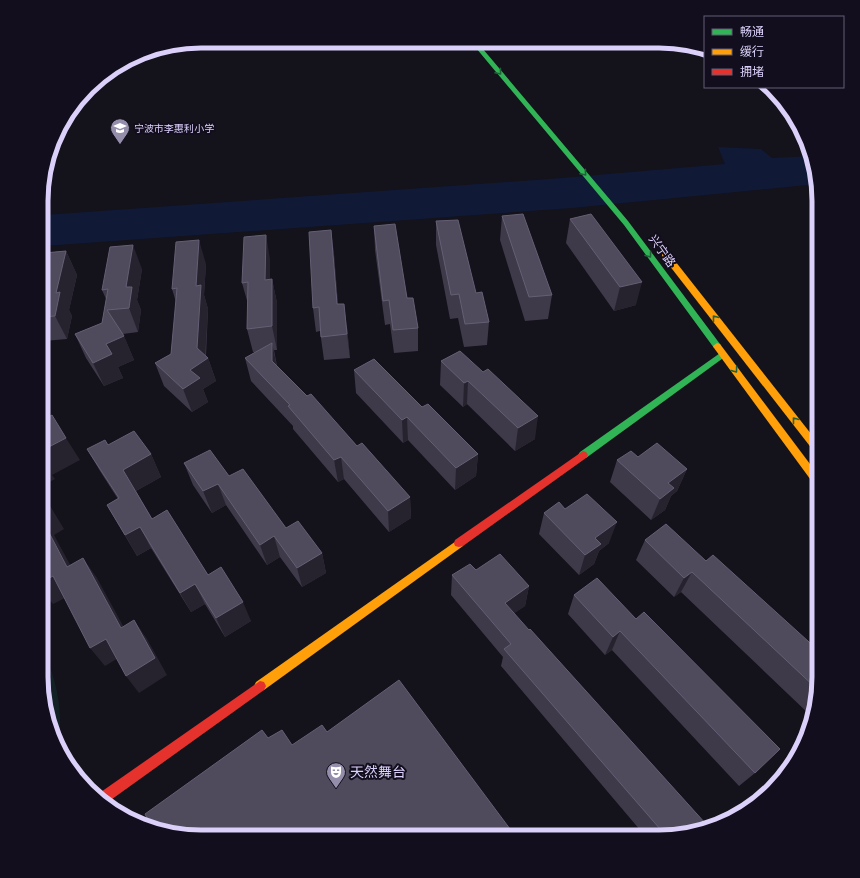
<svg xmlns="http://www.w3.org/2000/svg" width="860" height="878" font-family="'Sofia Sans Condensed','Noto Sans SC',sans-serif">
  <rect width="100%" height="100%" fill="#14121a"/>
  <!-- green -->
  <path fill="#122224" d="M42 653C57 672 64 721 58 745 42 715 41 686 42 653Z"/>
  <!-- water -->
  <path fill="#101a37" d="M718 147 761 149 772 158 812 156 817 184 572 208 44 246V215L550 179 725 164Z"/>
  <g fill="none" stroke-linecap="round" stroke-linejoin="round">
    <!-- street -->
    <path fill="#4a4859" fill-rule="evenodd" d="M252 41H288L284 44 259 48 256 47Z"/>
    <!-- fast -->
    <g fill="#30b455" fill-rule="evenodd">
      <path d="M471 42H477L628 221 720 344 721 346 720 348H714L624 225Z"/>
      <path d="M723 351 727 354 726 356 586 458H580L578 455 580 452Z"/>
    </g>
    <!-- slow -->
    <g fill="#ff9f0a" fill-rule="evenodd">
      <path d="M662 252H668L819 444V455L816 454 662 256Z"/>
      <path d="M717 343 720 344 819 476V488L816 487 714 348 713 346Z"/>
      <path d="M459 539 463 540 464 543 463 546 264 690 260 691 256 690 254 686 256 682Z"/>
    </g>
    <!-- jam -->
    <g fill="#e5322d" fill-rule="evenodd">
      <path d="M583 451 586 452 588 455 586 458 463 546 459 547 455 546 454 543 455 540Z"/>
      <path d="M260 681 264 682 266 686 264 690 108 802 98 794Z"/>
    </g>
  </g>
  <!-- wall -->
  <g fill="#3f3a49">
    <path d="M502 216 552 295 548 319 525 321 500 240Z"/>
    <path d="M570 219 636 305 614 311 566 243Z"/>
    <path d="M436 221 476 293 489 322 487 345 464 347 458 318 450 319 436 245Z"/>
    <path d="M374 226 407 298 418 328V351L394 353 390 324 385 325 375 250Z"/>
    <path d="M331 230 334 254 338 304 347 327 350 358 324 360 320 331 316 332 313 308Z"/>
    <path d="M66 251 77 275 69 310 72 316 67 339 44 341 43 340 44 253Z"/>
    <path d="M270 259V280L272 279 277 303V350H274L277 366 357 446 410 497 411 518 389 532 344 479 338 482 293 429V426L251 381 245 358 255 352H253L247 329 248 304 242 283Z"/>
    <path d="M206 264 204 295 208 309 206 356 208 358 216 381 203 389 208 402 192 412 164 386 155 363 171 354 176 302 172 289Z"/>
    <path d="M142 269 137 300 141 310 138 332 123 334 134 360 118 367 123 378 104 386 86 358 75 334 102 323 106 299 102 290Z"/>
    <path d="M460 351 535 439 515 451 467 404 463 407 440 385 441 361Z"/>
    <path d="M354 370 422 407 478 454 476 476 455 490 408 440 403 443 356 393Z"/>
    <path d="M108 445 151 454 161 477 136 491 152 519 208 575 251 621 225 637 205 604 191 612 151 548 137 556 107 505 118 499 100 471 87 449Z"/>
    <path d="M638 457 687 469 677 491 671 496 665 510 651 520 610 482 617 460Z"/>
    <path d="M184 463 229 476 286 528 322 553 326 573 302 587 280 557 267 565 226 505 212 513 193 485Z"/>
    <path d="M544 513 609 543 599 551 594 564 579 575 539 534Z"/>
    <path d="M645 540 706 561 819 687 812 711 809 714 681 592 674 597 636 560Z"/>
    <path d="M476 570 529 586 525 606 514 613 669 837H646L501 666 503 657 451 595 452 575Z"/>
    <path d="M574 595 636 619 755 773 739 786 612 650 605 655 568 614Z"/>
  </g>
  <!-- shaded-wall -->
  <g fill="#27232e">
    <path d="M331 230 334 254 340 328 337 304Z"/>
    <path d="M266 235 270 259V304L265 280Z"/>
    <path d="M199 240 206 264 204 295 208 309 205 360 208 358 216 381 203 389 208 402 192 412 183 389 197 348 196 286Z"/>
    <path d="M133 245 142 269 137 300 141 310 138 332 129 308 126 287Z"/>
    <path d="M66 251 77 275 69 310 72 316 67 339 55 316 56 293Z"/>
    <path d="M272 279 277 303V350L272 326Z"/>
    <path d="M642 282 636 305 614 311 620 287Z"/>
    <path d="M344 304 347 327 350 358 347 334Z"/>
    <path d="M124 336 134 360 118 367 123 378 104 386 93 363 106 344Z"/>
    <path d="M272 343 277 367 272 361Z"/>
    <path d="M468 381 467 404 463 407 464 383Z"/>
    <path d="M538 416 535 439 515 451 518 428Z"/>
    <path d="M407 417 408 440 403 443 402 420Z"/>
    <path d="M66 438 80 460 52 475 55 479 42 486 43 450Z"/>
    <path d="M151 454 161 477 134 492 123 470Z"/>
    <path d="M478 454 476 476 455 490 456 468Z"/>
    <path d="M341 457 344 479 338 482 334 460Z"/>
    <path d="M687 469 677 491 671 496 665 510 651 520 660 499 668 483Z"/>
    <path d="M218 484 226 505 212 513 203 491Z"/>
    <path d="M42 494 49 504 64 529 54 535 82 587 67 567 42 519Z"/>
    <path d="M410 497 411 518 389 532 388 511Z"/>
    <path d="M617 522 609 543 599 551 594 564 579 575 585 555 595 538Z"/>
    <path d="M140 527 151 548 137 556 125 535Z"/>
    <path d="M274 536 280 557 267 565 260 545Z"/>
    <path d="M322 553 326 573 302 587 297 568Z"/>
    <path d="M83 558 97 578 134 646 121 628Z"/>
    <path d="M692 572 681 592 674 597 684 578Z"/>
    <path d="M53 576 69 596 53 604 42 591V582Z"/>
    <path d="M195 584 205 604 191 612 180 593Z"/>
    <path d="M529 586 525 606 502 622 505 603Z"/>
    <path d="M243 602 251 621 225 637 216 618Z"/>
    <path d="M134 620 147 639 167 675 139 693 126 676Z"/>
    <path d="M620 631 612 650 605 655 613 637Z"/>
    <path d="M106 639 120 657 105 666 90 648Z"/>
  </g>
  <!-- building -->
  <g fill="#4f4a5c" stroke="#655f75">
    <path d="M523 214 552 295 529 297 502 216Z"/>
    <path d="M591 214 642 282 620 287 570 219Z"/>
    <path d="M458 220 476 293 482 292 489 322 465 324 459 294 451 295 436 221Z"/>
    <path d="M395 224 407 298H413L418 328 393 330 389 300 383 301 374 226Z"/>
    <path d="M331 230 337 304H344L347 334 321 337 319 307 313 308 309 232Z"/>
    <path d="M266 235 265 280 272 279V326L247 329 248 282 242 283 244 237Z"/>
    <path d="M199 240 196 286 201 285 197 348 208 358 190 370 200 378 183 389 155 363 171 354 177 288 172 289 176 242Z"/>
    <path d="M133 245 126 287H132L129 308 107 310 124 336 106 344 112 354 93 363 75 334 102 323 108 289 102 290 110 247Z"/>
    <path d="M66 251 56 293 60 292 55 316 43 317 44 253Z"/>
    <path d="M272 343V361L307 396 311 394 357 446 362 443 410 497 388 511 341 457 334 460 288 406 290 405 245 358Z"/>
    <path d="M460 351 483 372 488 369 538 416 518 428 468 381 464 383 441 361Z"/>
    <path d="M374 359 422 407 428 404 478 454 456 468 407 417 402 420 354 370Z"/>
    <path d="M52 415 66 438 43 450V420Z"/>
    <path d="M134 431 151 454 123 470 152 519 167 510 208 575 221 567 243 602 216 618 195 584 180 593 140 527 125 535 107 505 119 498 87 449 105 440 108 445Z"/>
    <path d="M657 443 687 469 668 483 674 488 660 499 617 460 631 451 638 457Z"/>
    <path d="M210 450 229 476 243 469 286 528 298 521 322 553 297 568 274 536 260 545 218 484 203 491 184 463Z"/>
    <path d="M587 494 617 522 595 538 601 544 585 555 544 513 559 502 565 509Z"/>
    <path d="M42 497 49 508 42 512Z"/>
    <path d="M42 519 67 567 83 558 121 628 134 620 155 658 126 676 106 639 90 648 53 576 42 582Z"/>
    <path d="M666 524 706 561 713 555 819 651V687L818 690 692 572 684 578 645 540Z"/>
    <path d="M500 554 529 586 505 603 529 630 530 629 706 824 699 831 667 837 504 649 511 644 452 575 470 564 476 570Z"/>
    <path d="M597 578 636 619 644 612 780 749 755 773 620 631 613 637 574 595Z"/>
    <path d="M399 680 516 837H191L151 826 145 814 262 730 268 738 282 730 292 745 322 725 327 732Z"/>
  </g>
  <!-- one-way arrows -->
  <defs><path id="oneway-chevron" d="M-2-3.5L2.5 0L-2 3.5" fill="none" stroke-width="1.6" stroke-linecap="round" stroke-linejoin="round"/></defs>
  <g stroke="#226139">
    <use href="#oneway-chevron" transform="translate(499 72) rotate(50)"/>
    <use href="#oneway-chevron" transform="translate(584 173) rotate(50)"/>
    <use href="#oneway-chevron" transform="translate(649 255) rotate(54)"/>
    <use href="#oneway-chevron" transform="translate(715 318) rotate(-128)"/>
    <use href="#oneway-chevron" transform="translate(735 370) rotate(54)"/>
    <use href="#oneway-chevron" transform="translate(795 420) rotate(-128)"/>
  </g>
  <!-- icons -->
  <defs>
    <symbol id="school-pin" viewBox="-11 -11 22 30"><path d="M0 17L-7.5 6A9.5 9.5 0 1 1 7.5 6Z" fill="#958eab" stroke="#130e1d"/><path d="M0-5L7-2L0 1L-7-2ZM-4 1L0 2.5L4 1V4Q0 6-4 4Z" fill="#fff"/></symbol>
    <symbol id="theatre-pin" viewBox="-11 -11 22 30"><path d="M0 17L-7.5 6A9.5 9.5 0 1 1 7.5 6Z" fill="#958eab" stroke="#130e1d"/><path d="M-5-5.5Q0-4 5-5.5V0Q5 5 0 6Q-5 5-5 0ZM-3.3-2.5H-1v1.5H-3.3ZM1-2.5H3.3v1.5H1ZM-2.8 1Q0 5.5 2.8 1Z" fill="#fff"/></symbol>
  </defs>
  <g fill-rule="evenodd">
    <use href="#school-pin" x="109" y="117" width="22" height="30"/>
    <use href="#theatre-pin" x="325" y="761" width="22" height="30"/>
  </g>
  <g text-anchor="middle" stroke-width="4" stroke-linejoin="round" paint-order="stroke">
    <!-- far-poi labels -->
    <g font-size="10" fill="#dad0f9" stroke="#130e1d" text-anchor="start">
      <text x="134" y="132">宁波市李惠利小学</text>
    </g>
    <!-- street labels -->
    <g font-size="12" fill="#dad0f9" stroke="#130e1d">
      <text transform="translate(662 251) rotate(54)" y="4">兴宁路</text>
    </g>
    <!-- near-poi labels -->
    <g font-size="14" fill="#dad0f9" stroke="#130e1d" text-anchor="start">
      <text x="350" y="777">天然舞台</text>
    </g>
  </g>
  <!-- crop -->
  <path d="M0 0H860V878H0ZM201 48H659A153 153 0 0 1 812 201V677A153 153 0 0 1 659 830H201A153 153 0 0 1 48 677V201A153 153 0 0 1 201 48Z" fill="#130e1d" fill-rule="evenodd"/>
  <path fill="none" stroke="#dad0f9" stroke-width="5" d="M201 48H659A153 153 0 0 1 812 201V677A153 153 0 0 1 659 830H201A153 153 0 0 1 48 677V201A153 153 0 0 1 201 48Z"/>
  <!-- legend -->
  <rect x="704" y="16" width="140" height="72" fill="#130e1d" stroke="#635c75"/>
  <rect x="712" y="29" width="20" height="6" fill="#30b455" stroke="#635c75"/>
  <text x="740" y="36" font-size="12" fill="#dad0f9">畅通</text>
  <rect x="712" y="49" width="20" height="6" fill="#ff9f0a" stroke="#635c75"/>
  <text x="740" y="56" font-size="12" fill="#dad0f9">缓行</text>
  <rect x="712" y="69" width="20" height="6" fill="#e5322d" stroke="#635c75"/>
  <text x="740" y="76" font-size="12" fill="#dad0f9">拥堵</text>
</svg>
